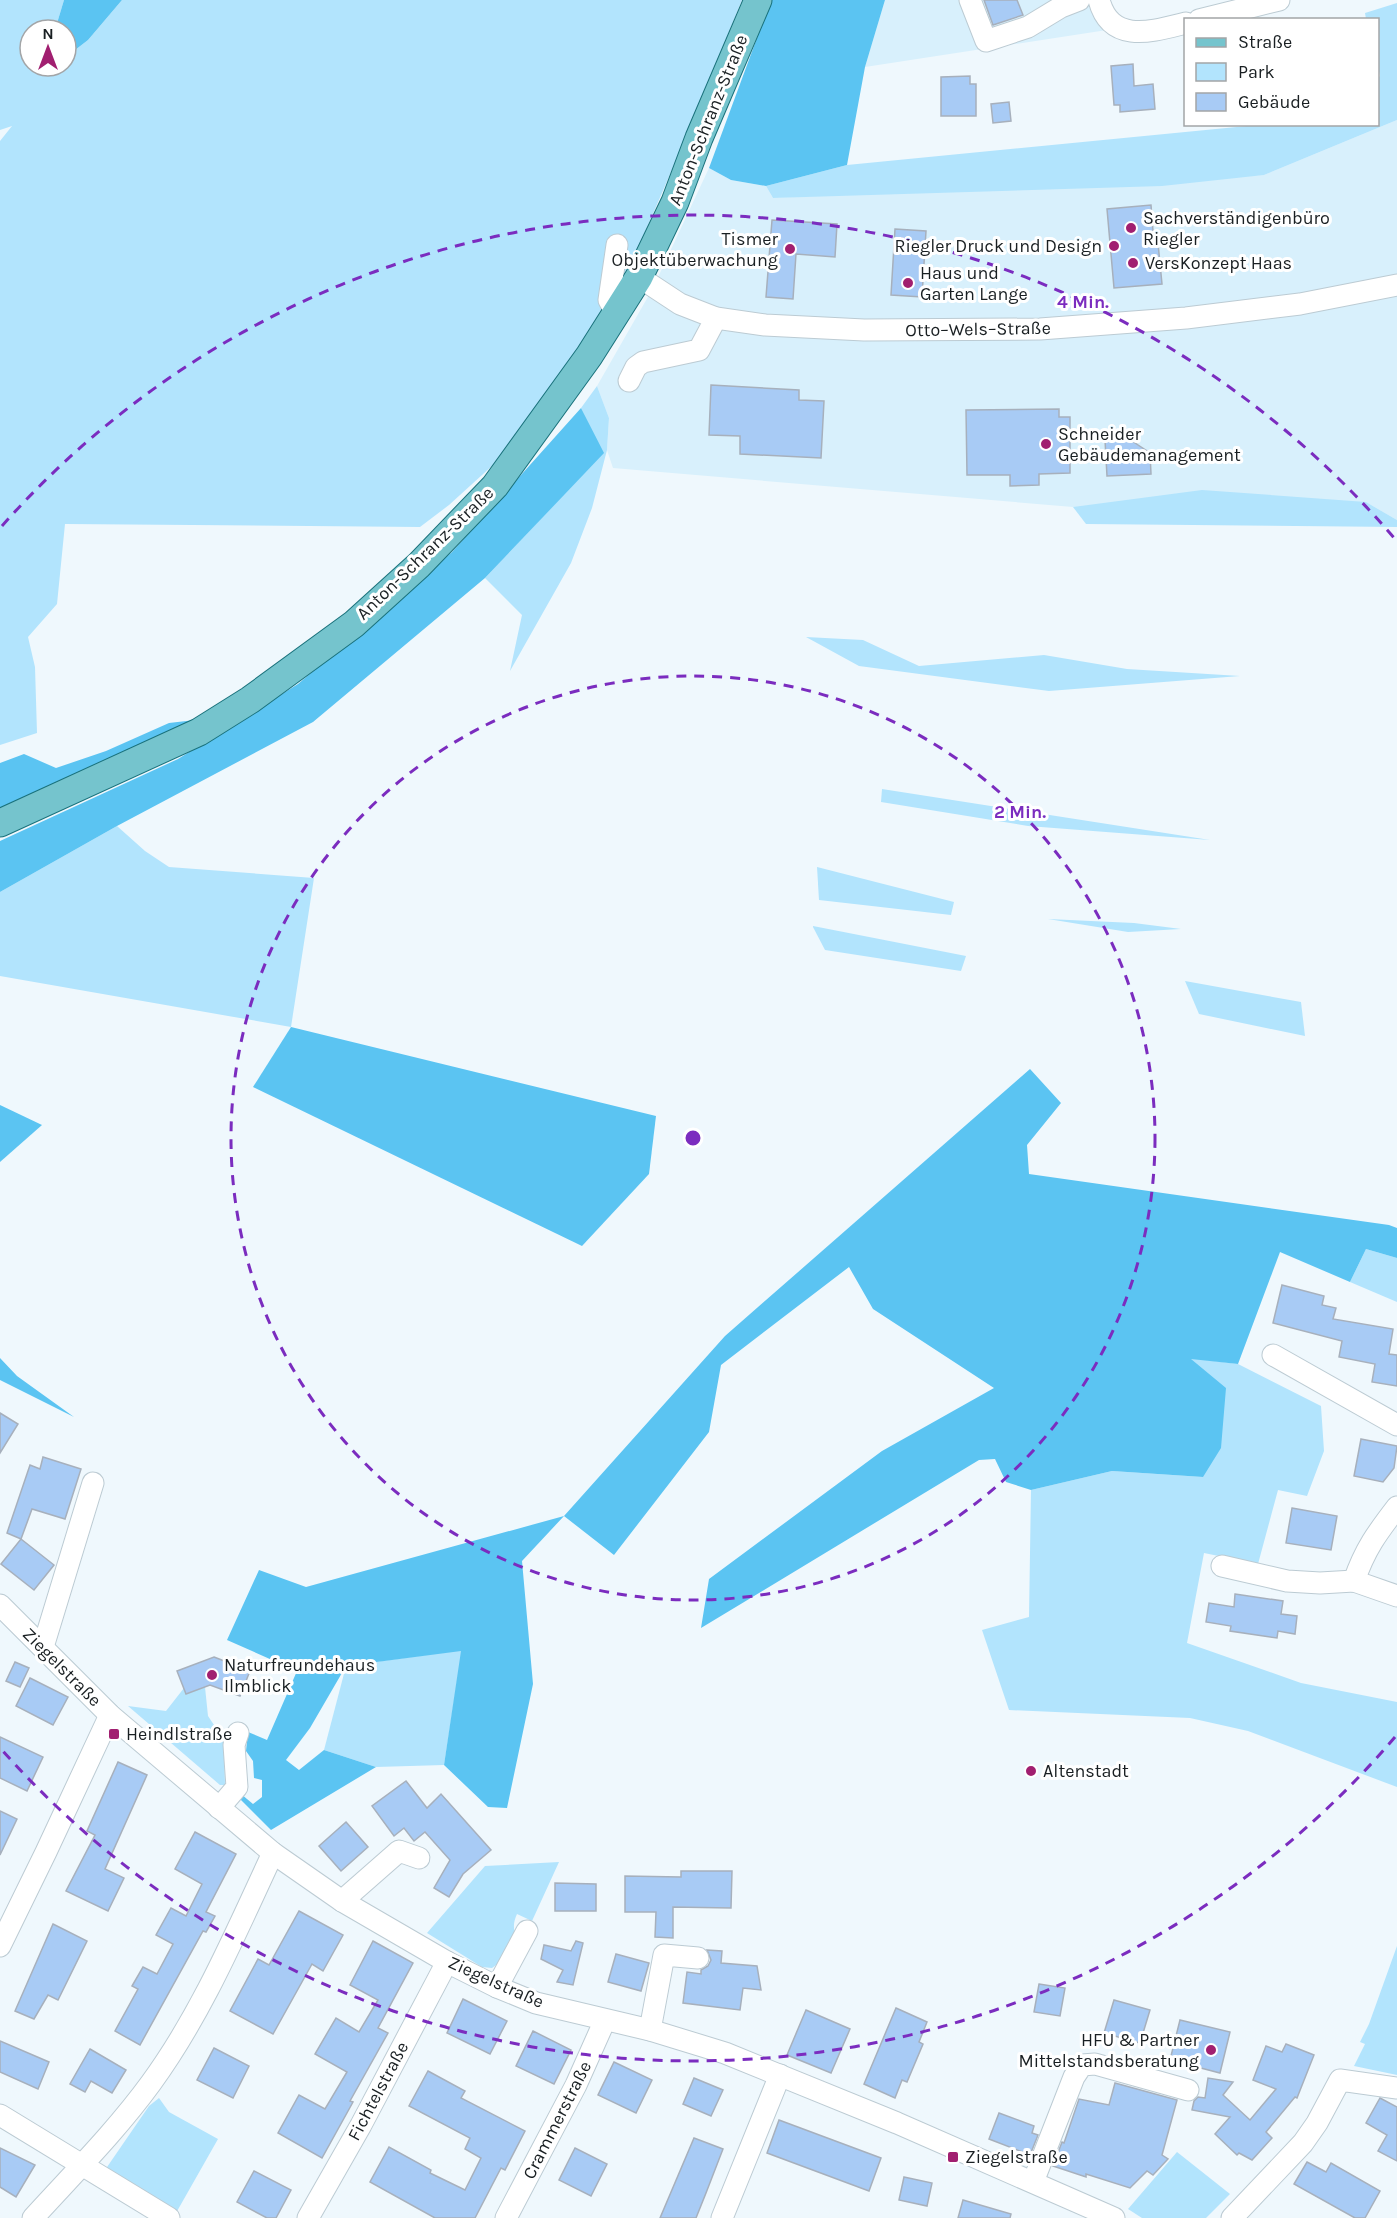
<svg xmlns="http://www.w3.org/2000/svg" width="1397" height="2218" font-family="Karla,sans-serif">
  <rect width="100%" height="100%" fill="#eff8fd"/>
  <!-- built -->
  <g fill="#d8f0fc">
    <path d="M885 0H1087L1091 11 1107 30 865 67Z"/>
    <path d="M1397 120V520L1366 502 1073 507 613 468 607 450 609 418 597 386 653 288 709 168 731 180 766 186 773 198 1264 175Z"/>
  </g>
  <!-- green -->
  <g fill="#b2e4fd">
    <path d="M0 0H64L55 30H30V66H66V57L88 40 122 0H742L687 135 636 253 590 333 504 455 449 505 420 527 65 524 57 604 28 637 35 667 37 733 0 745V141L12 126 0 130Z"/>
    <path d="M1397 3V120L1264 175 1162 186 773 198 766 186 847 165 1257 125 1378 124V78L1380 76 1378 66V20L1366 19 1365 13Z"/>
    <path d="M597 386 609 418 607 450 592 508 571 563 510 671 522 615 485 578 603 453 581 408Z"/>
    <path d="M1202 490 1366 502 1397 520V527L1086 524 1073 507Z"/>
    <path d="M806 637 863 640 919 666 1044 655 1127 669 1240 676 1049 691 859 666Z"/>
    <path d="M882 789 1210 840 1028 826 881 802Z"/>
    <path d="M117 826 145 851 169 867 314 878 291 1027 0 976V892Z"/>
    <path d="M817 867 954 902 951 915 819 900Z"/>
    <path d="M1048 919 1134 923 1181 929 1128 932Z"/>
    <path d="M813 927V926L966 956 961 971 825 950Z"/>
    <path d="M1185 981 1301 1002 1305 1036 1199 1014Z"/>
    <path d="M1366 1249 1397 1258V1302L1350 1282Z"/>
    <path d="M1190 1358 1238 1364 1321 1406 1324 1451 1307 1496 1278 1490 1258 1564 1204 1553 1187 1643 1301 1683 1397 1702V1787L1248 1731 1190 1718 1009 1710 982 1630 1029 1617 1031 1490 1112 1471 1203 1477Z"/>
    <path d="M462 1650 444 1765 376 1767 324 1750 346 1666Z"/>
    <path d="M205 1687 208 1716 224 1740 225 1785H220L128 1706 166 1711 184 1688 186 1694Z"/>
    <path d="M559 1862 532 1921 517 1914C511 1927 516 1930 514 1939 511 1950 501 1962 492 1968L482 1967 427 1933 485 1866Z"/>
    <path d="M1397 1946V2075L1354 2066 1365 2044 1360 2042 1369 2024Z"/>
    <path d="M159 2098 169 2112 218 2139 176 2213 105 2170 149 2106Z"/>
    <path d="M1177 2152 1230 2194 1206 2218H1142L1128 2209Z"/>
  </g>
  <!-- forest -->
  <g fill="#5bc4f2">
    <path d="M64 0H122L88 40 66 57V30H55Z"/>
    <path d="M771 0H885L865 67 847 165 766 186 731 180 709 168Z"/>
    <path d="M581 408 604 453 485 578 313 722 117 826 0 892V841L178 759 298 684 452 552Z"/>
    <path d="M195 720 0 820V763L24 754 56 768 106 751 169 723Z"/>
    <path d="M291 1027 656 1116 649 1174 582 1246 253 1087Z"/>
    <path d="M1030 1069 1061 1103 1027 1145 1029 1174 1389 1225 1397 1228V1258L1366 1249 1350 1282 1280 1252 1238 1364 1191 1359 1226 1388 1221 1448 1203 1477 1112 1471 1031 1490 1006 1482 995 1459 979 1460 701 1628 709 1579 882 1451 994 1388 873 1309 849 1267 721 1365 709 1432 614 1555 564 1516 522 1561 533 1684 507 1808 488 1807 444 1765 461 1651 346 1666 310 1728 286 1760 299 1770 324 1750 376 1767 271 1830 237 1796 241 1794 253 1804 262 1797V1780L254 1778 253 1761 246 1751 248 1732 267 1740 297 1671 227 1640 259 1570 306 1587 564 1516 725 1336Z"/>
    <path d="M0 1105 42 1125 0 1162Z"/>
    <path d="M0 1358 17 1376 74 1417 0 1380Z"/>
  </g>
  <!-- building -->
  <g fill="#a8cbf5" stroke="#a7b0bc" stroke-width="1.5">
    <path d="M984 0H1017L1023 15 993 25Z"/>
    <path d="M1133 64 1134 86 1153 84 1155 109 1120 112V105H1114L1111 66Z"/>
    <path d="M970 76V84H976V116H941V77Z"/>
    <path d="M1009 102 1011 121 993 123 991 104Z"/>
    <path d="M1151 205 1154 244 1158 243 1162 284 1114 288 1107 209Z"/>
    <path d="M772 220 837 224 835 257 796 254 793 299 766 297Z"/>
    <path d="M895 229 926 231 922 297 891 295Z"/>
    <path d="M711 385 799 390V400L824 401 821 458 740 454V436L709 435Z"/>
    <path d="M1059 409V417H1070V473L1039 474V485L1010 486V475H967L966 410Z"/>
    <path d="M1129 439 1150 453 1151 474 1107 476 1105 440Z"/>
    <path d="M1282 1285 1324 1296 1322 1305 1336 1308 1333 1319 1393 1329 1389 1354 1397 1355V1386L1372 1382 1375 1364 1339 1357 1342 1341 1273 1323Z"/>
    <path d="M0 1413 18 1424 0 1453Z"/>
    <path d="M1361 1439 1397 1446 1394 1468 1383 1482 1354 1476Z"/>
    <path d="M43 1457 81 1469 65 1519 32 1509 21 1539 7 1533 30 1465 40 1469Z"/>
    <path d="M1292 1508 1337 1516 1331 1550 1286 1543Z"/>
    <path d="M21 1539 54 1565 34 1590 1 1564Z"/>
    <path d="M1235 1594 1283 1601 1281 1614 1297 1616 1295 1634 1278 1631 1277 1638 1230 1631 1231 1626 1206 1622 1209 1603 1234 1607Z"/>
    <path d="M214 1657 250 1671 240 1696 210 1685 186 1694 177 1671Z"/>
    <path d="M15 1662 29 1668 20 1687 6 1681Z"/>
    <path d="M30 1678 68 1697 53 1725 16 1706Z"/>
    <path d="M0 1737 43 1757 27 1791 0 1778Z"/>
    <path d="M118 1762 147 1775 105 1869 124 1878 108 1911 66 1891 95 1835 87 1831Z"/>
    <path d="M406 1781 427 1808 441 1794 491 1850 463 1874 449 1897 434 1888 450 1860 425 1832 414 1841 404 1828 394 1836 372 1806Z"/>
    <path d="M0 1811 17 1819 0 1855Z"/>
    <path d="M346 1822 368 1847 341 1871 319 1846Z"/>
    <path d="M195 1832 236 1854 206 1912 215 1916 206 1932 203 1931 140 2045 115 2031 138 1989 132 1986 143 1967 157 1974 173 1944 156 1935 171 1908 186 1916 202 1884 175 1869Z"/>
    <path d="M681 1871H732L731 1908 673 1907V1938L655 1937 656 1912H625V1876L681 1877Z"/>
    <path d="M555 1883 596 1884V1911H555Z"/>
    <path d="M299 1911 343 1935 323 1971 312 1964 273 2034 230 2011 258 1959 269 1965Z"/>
    <path d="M53 1924 87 1941 58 2000 48 1995 34 2019 15 2011Z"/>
    <path d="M373 1941 413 1963 378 2028 388 2033 350 2101 353 2102 322 2158 278 2133 299 2095 325 2109 347 2072 315 2054 336 2018 359 2032 378 2000 350 1985Z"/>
    <path d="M576 1941 583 1943 573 1985 557 1982 563 1970 541 1959 544 1945 571 1951Z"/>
    <path d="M707 1950 722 1951 721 1963 757 1966 761 1990 743 1988 740 2010 683 2003 687 1972 701 1974V1970L708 1966 711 1960Z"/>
    <path d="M616 1954 649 1963 641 1991 608 1982Z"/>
    <path d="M1039 1984 1065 1988 1060 2016 1034 2012Z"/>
    <path d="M463 1999 507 2021 490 2054 447 2033Z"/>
    <path d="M1114 2000 1150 2010 1140 2043 1104 2033Z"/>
    <path d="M896 2008 927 2022 919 2042 923 2044 907 2082 902 2080 895 2098 864 2084Z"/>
    <path d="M806 2010 850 2029 831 2073 787 2055Z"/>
    <path d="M1180 2020 1230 2032 1220 2073 1170 2060Z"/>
    <path d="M533 2031 571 2050 554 2084 516 2066Z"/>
    <path d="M0 2041 49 2062 38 2089 0 2072Z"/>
    <path d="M1286 2044 1314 2055 1297 2098 1295 2097 1266 2132 1272 2138 1252 2160 1239 2153 1237 2155 1215 2134 1230 2117 1192 2110 1194 2101 1198 2097 1205 2098 1208 2078 1233 2082 1223 2095 1250 2120 1276 2089 1253 2080 1266 2046 1282 2052Z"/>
    <path d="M214 2048 249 2066 233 2098 197 2080Z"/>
    <path d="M90 2049 126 2070 112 2093 91 2081 85 2092 70 2084Z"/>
    <path d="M614 2062 652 2080 636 2113 598 2095Z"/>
    <path d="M428 2071 465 2091 461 2098 525 2131 505 2170 501 2168 475 2218H435L370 2182 389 2147 431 2170 430 2173 465 2190 481 2158 465 2149 470 2138 409 2106Z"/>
    <path d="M694 2078 723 2090 711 2116 683 2104Z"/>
    <path d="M1115 2083 1177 2100 1162 2155 1168 2159 1153 2175 1147 2171 1130 2188 1086 2174V2177L1053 2166 1062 2142 1064 2143 1079 2099 1109 2105Z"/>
    <path d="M1380 2098 1397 2107V2161L1378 2151 1387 2135 1366 2123Z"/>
    <path d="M999 2113 1034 2126 1032 2133 1038 2135 1030 2155 989 2139Z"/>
    <path d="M779 2120 881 2158 869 2191 767 2153Z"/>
    <path d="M694 2138 723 2149 706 2193 696 2218H660Z"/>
    <path d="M0 2148 35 2165 16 2197 0 2187Z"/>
    <path d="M575 2148 607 2164 591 2196 559 2180Z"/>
    <path d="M1307 2162 1326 2172 1331 2163 1380 2191 1365 2218H1355L1294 2184Z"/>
    <path d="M254 2171 291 2190 276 2218H267L237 2202Z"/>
    <path d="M904 2177 932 2183 927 2206 899 2200Z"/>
    <path d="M963 2200 1011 2214 1010 2218H958Z"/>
  </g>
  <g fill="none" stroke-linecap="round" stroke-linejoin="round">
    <defs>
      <g id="minor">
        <path d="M970 0 986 41 1028 27 1061 7 1079 0"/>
        <path d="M1099 0C1111 45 1153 31 1186 23"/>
        <path d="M1199 20 1279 0"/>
        <path d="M639 277 680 304 716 318 765 325 864 330 1040 329 1186 318 1300 304 1397 285"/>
        <path d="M616 313 609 300 617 245"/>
        <path d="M629 381 636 367 643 362 699 350 716 318"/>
        <path d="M1273 1355 1397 1425"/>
        <path d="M1222 1566 1287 1581 1320 1583 1354 1581 1397 1596"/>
        <path d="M1354 1581C1365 1549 1377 1533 1397 1507"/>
        <path d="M0 1605 110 1715 273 1853 342 1901 447 1962 497 1987 536 2003 650 2030 725 2053 897 2123 1114 2218"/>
        <path d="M43 1647 93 1483"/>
        <path d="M219 1808 237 1787 234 1745 238 1733"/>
        <path d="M342 1901 399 1851 419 1858"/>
        <path d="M0 1946 46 1852 110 1715"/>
        <path d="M497 1987 527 1931"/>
        <path d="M650 2030 664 1955 698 1958"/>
        <path d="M0 2115 169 2218"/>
        <path d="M1033 2182 1074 2077 1082 2065 1095 2064 1188 2090"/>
        <path d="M33 2218C73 2174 116 2131 151 2083 202 2013 236 1932 273 1853"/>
        <path d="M308 2218 361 2125 447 1962"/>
        <path d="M506 2218 576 2085 605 2020"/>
        <path d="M722 2218 780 2075"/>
        <path d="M1232 2218 1303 2143 1317 2123 1340 2080 1397 2088"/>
      </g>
      <path id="major" d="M0 823 199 732 250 700 354 624 419 565 495 486 589 356 639 277 675 202 699 138 758 0"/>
    </defs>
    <!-- minor casing -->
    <use href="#minor" stroke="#bccbd3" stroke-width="23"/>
    <!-- major casing -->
    <use href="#major" stroke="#19717b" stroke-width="29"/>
    <!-- minor -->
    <use href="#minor" stroke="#fff" stroke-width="21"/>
    <!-- major -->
    <use href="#major" stroke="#75c4cd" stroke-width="27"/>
  </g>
  <!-- distance rings -->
  <g fill="none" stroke="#7b2cbf" stroke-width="3" stroke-dasharray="10 8">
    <circle cx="693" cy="1138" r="462"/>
    <path d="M1395 1737A923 923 0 0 1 2 1750M2 526A923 923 0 0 1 1395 539"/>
  </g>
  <!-- markers -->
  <g fill="#a11f70" stroke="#fff" stroke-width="2">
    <circle cx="1131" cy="228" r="6"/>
    <circle cx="1114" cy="246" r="6"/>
    <circle cx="790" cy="249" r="6"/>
    <circle cx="1133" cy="263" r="6"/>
    <circle cx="908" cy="283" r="6"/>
    <circle cx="1046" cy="444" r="6"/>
    <circle cx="212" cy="1675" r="6"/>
    <rect x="108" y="1728" width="12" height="12" rx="3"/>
    <circle cx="1031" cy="1771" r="6"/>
    <circle cx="1211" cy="2050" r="6"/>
    <rect x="947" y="2151" width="12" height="12" rx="3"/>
  </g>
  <g text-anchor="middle" stroke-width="6" stroke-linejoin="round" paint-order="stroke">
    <!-- street labels -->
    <g font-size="18" fill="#191f22" stroke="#fff">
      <text transform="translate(708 120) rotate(-68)" y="6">Anton-Schranz-Straße</text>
      <text transform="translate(978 329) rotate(-1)" y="6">Otto–Wels–Straße</text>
      <text transform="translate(425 553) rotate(-44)" y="6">Anton-Schranz-Straße</text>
      <text transform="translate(62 1667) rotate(45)" y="6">Ziegelstraße</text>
      <text transform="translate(496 1982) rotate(24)" y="6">Ziegelstraße</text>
      <text transform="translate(378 2091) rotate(-62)" y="6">Fichtelstraße</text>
      <text transform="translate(557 2120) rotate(-63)" y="6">Crammerstraße</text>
    </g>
    <!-- poi labels -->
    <g font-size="18" fill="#191f22" stroke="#fff" text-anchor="start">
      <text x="1143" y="224">Sachverständigenbüro<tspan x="1143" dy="21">Riegler</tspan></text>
      <text x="778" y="245" text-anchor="end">Tismer<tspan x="778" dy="21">Objektüberwachung</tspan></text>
      <text x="1102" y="252" text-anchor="end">Riegler Druck und Design</text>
      <text x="1145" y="269">VersKonzept Haas</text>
      <text x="920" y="279">Haus und<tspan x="920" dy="21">Garten Lange</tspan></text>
      <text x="1058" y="440">Schneider<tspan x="1058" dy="21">Gebäudemanagement</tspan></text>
      <text x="224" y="1671">Naturfreundehaus<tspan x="224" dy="21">Ilmblick</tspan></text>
      <text x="126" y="1740">Heindlstraße</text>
      <text x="1043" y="1777">Altenstadt</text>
      <text x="1199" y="2046" text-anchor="end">HFU &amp; Partner<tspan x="1199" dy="21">Mittelstandsberatung</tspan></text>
      <text x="965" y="2163">Ziegelstraße</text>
    </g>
  </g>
  <circle cx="693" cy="1138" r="9" fill="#7b2cbf" stroke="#fff" stroke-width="3"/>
  <g font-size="18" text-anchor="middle" font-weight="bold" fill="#7b2cbf" stroke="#fff" stroke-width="6" stroke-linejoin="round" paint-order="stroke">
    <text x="1083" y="308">4 Min.</text>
    <text x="1020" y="818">2 Min.</text>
  </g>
  <!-- legend -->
  <rect x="1184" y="18" width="195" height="108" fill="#ffffff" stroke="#a3a5a7" stroke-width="1.5"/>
  <rect x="1196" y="38" width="30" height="9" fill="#75c4cd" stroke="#a3a5a7" stroke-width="1.5"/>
  <text x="1238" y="48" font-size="18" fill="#191f22">Straße</text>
  <rect x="1196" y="63" width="30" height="18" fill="#b2e4fd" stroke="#a3a5a7" stroke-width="1.5"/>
  <text x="1238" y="78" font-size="18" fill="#191f22">Park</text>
  <rect x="1196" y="93" width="30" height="18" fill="#a8cbf5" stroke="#a3a5a7" stroke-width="1.5"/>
  <text x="1238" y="108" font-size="18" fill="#191f22">Gebäude</text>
  <!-- north arrow -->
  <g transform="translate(48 48)"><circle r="28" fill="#ffffff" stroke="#a3a5a7" stroke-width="1.5"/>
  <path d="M0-4.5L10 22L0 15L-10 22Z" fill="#a11f70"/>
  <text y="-9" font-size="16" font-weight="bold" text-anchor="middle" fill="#191f22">N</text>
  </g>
</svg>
